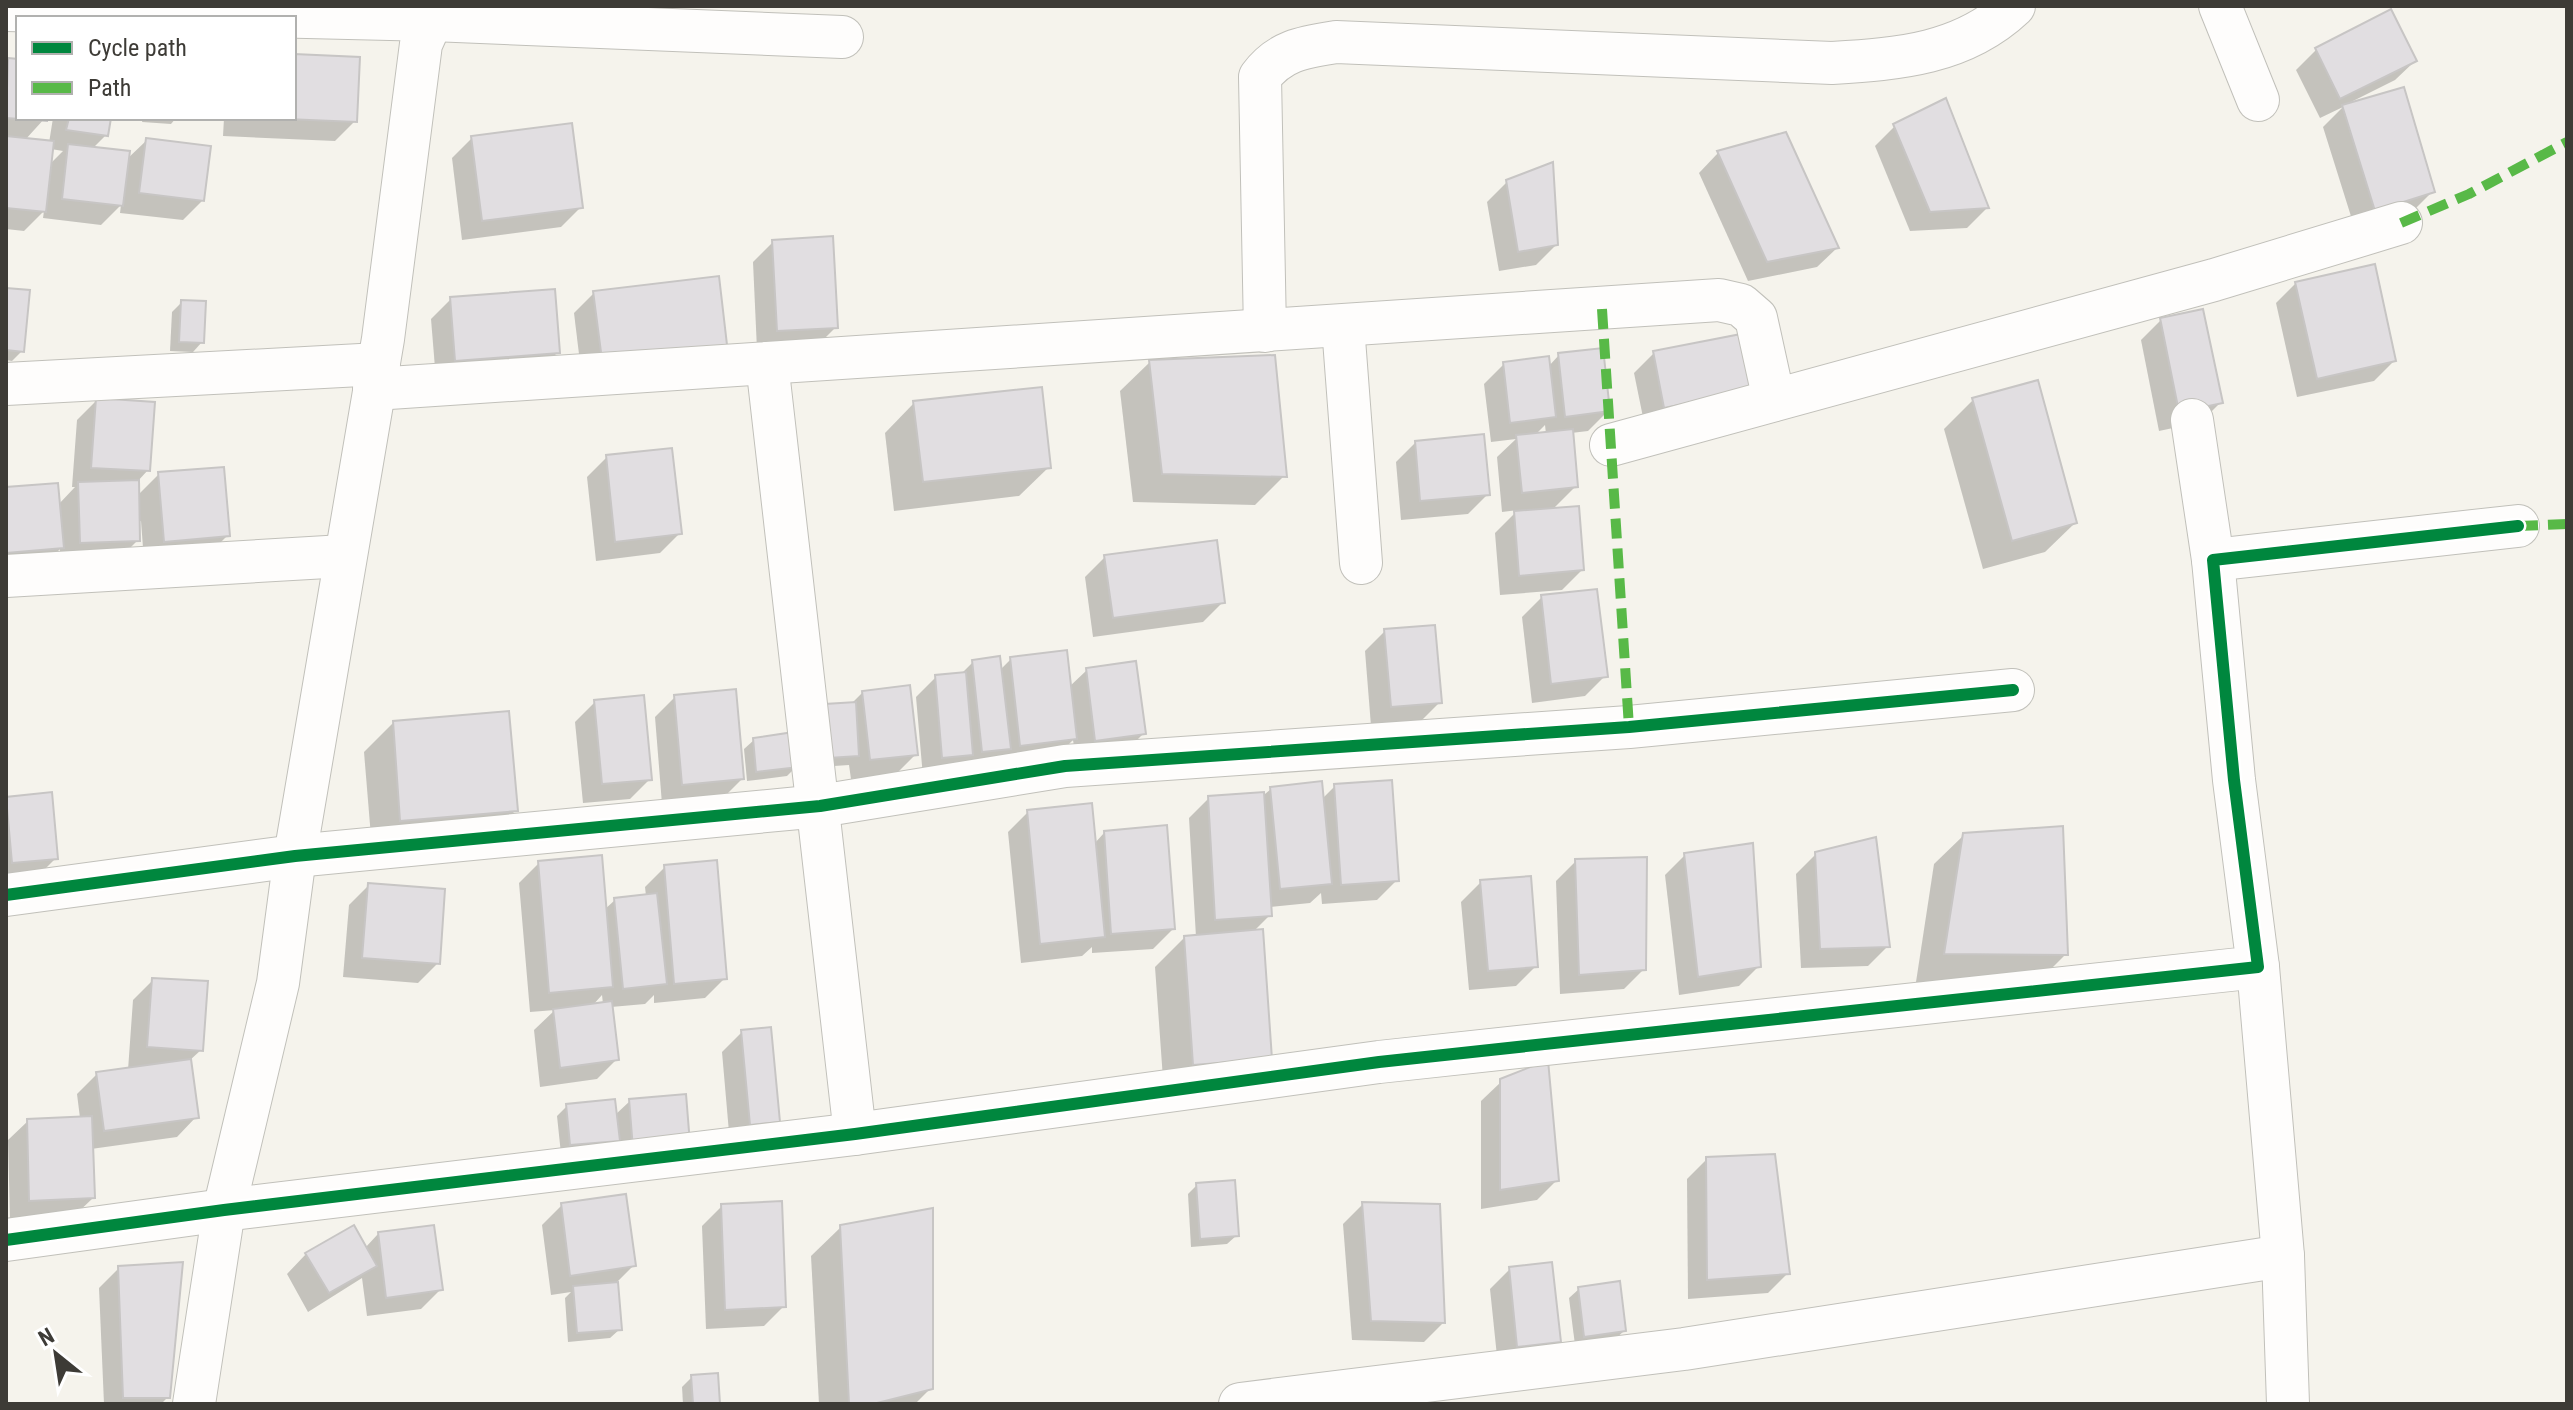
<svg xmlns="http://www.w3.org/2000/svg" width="2573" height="1410" font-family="'Roboto Condensed',sans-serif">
  <rect width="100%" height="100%" fill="#f5f3ec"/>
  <!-- shadow -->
  <g fill="#0003" fill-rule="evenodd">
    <path d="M2316 50 2415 61 2395 80 2351 102 2433 191 2413 211 2355 229 2323 127 2343 107 2320 118 2296 70Z"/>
    <path d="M294 56 355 121 335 141 223 136 224 118H294Z"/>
    <path d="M9 60 18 61V118H45L25 140 49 143 53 118H109L106 135 92 149 126 160 147 140 203 200 183 220 120 213 121 205 101 225 43 218 44 211 24 231 6 229V63ZM51 149 63 151 49 165Z"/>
    <path d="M143 118H176L171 124 142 122Z"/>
    <path d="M1895 126 1987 208 1967 228 1910 231 1875 146Z"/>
    <path d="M472 138 581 207 561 227 462 240 452 158Z"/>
    <path d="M1718 153 1837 248 1817 267 1748 281 1699 173Z"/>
    <path d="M1507 182 1556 245 1536 265 1499 271 1487 202Z"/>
    <path d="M773 242 836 327 816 347 757 350 753 262Z"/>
    <path d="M718 278 582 379 574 313 594 293Z"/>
    <path d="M2296 283 2394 361 2374 381 2297 397 2276 303Z"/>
    <path d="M6 290 22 351 12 361 6 360Z"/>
    <path d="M451 299 558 352 538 372 436 380 431 319Z"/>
    <path d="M182 302 202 342 193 352 170 351 172 312Z"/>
    <path d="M2161 320 2221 402 2201 422 2159 431 2141 340Z"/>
    <path d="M1654 353 1750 389 1645 427 1634 373Z"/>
    <path d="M1559 355 1608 411 1588 431 1571 433 1576 486 1552 510 1582 570 1562 590 1500 595 1495 533 1518 510 1502 512 1497 457 1516 439 1491 442 1484 384 1504 364 1548 367ZM1545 425 1546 434 1535 435Z"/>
    <path d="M1150 362 1284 476 1255 505 1133 502 1120 391Z"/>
    <path d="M97 400 148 470 137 482V496L159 474 228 535 208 555 144 561 141 521 138 522V540L118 560 60 562V549L42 567 6 570V489L58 505 75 487H72L77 420Z"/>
    <path d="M1973 400 2075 523 2045 552 1983 569 1944 429Z"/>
    <path d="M914 403 1049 467 1019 496 894 511 885 433Z"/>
    <path d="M1416 442 1488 494 1468 514 1401 520 1396 462Z"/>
    <path d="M607 457 680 533 660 553 596 561 587 477Z"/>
    <path d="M1105 557 1223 602 1203 622 1093 637 1085 577Z"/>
    <path d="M1542 597 1605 676 1585 696 1532 703 1522 617Z"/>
    <path d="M1385 631 1440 702 1420 722 1371 726 1365 651Z"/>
    <path d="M1011 659 1069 687 1087 670 1144 733 1124 753 1076 759 1073 740 1055 758 923 777 916 697 936 677 960 675 973 662 1000 670Z"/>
    <path d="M863 692 916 754 896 774 851 779 849 765 819 767 851 704Z"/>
    <path d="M675 697 742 779 722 799 662 804 655 717Z"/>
    <path d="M595 702 650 779 630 799 583 803 575 722Z"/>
    <path d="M393 723 516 810 486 840 372 849 364 752Z"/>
    <path d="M754 740 797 766 787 776 747 781 744 749Z"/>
    <path d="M1335 786 1397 880 1377 900 1322 904 1321 893 1310 903 1270 907V915L1253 932 1270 1058 1164 1093 1155 967 1184 938 1196 937 1189 818 1209 798 1265 794 1271 789 1322 799Z"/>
    <path d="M50 794 56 858 36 878 6 881V799Z"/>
    <path d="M1028 812 1094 844 1104 833 1173 929 1153 949 1092 953V947L1082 956 1021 963 1008 832Z"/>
    <path d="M1964 835 2066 954 2036 984 1916 982 1934 864Z"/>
    <path d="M1816 854 1888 946 1868 966 1801 968 1796 874Z"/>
    <path d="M1685 855 1759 966 1739 986 1679 995 1665 875Z"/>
    <path d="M1576 861 1644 969 1624 989 1560 994 1556 881Z"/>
    <path d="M539 863 604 910 615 900 646 896 645 887 665 867 725 978 705 998 654 1003V995L645 1004 611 1007 617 1059 597 1079 540 1087 534 1030 555 1010 530 1012 519 883ZM602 995 603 1004 592 1006Z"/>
    <path d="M1481 882 1536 966 1516 986 1469 990 1461 902Z"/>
    <path d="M368 886 438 963 418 983 343 977 349 905Z"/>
    <path d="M153 980 201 1050 189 1061 196 1117 177 1137 91 1149 93 1198 73 1217 10 1220 8 1140 28 1121 80 1118 77 1094 97 1074 128 1070 133 1000Z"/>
    <path d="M742 1032 778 1121 730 1144 722 1052Z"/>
    <path d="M1502 1081 1557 1180 1537 1200 1481 1209V1101Z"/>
    <path d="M630 1101 688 1143 561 1154 557 1116 567 1106 615 1115Z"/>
    <path d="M1707 1159 1788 1273 1768 1293 1688 1299 1687 1179Z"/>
    <path d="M1197 1185 1237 1235 1227 1244 1191 1247 1188 1194Z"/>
    <path d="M1363 1204 1443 1323 1424 1342 1352 1340 1343 1224Z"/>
    <path d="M562 1205 634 1265 616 1283 620 1329 610 1338 568 1342 565 1298 571 1292 551 1295 542 1225Z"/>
    <path d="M722 1206 784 1306 764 1326 706 1329 702 1226Z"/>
    <path d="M841 1227 931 1388 915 1404H819L811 1256Z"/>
    <path d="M378 1234 441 1289 421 1309 367 1316 362 1278 308 1312 287 1274 306 1254 365 1248Z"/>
    <path d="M119 1268 168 1397 161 1404H104L99 1288Z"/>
    <path d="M1510 1269 1559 1341 1539 1361 1498 1366 1490 1289Z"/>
    <path d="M1579 1289 1624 1331 1614 1340 1575 1345 1569 1298Z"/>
    <path d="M692 1377 718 1404H683L682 1387Z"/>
  </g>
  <!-- building -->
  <g fill="#e1dee1" stroke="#c7c5c4" stroke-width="2">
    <path d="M2391 9 2417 61 2340 99 2315 48Z"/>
    <path d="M294 54 360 57 357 122 262 118H294Z"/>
    <path d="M8 58 18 59V118H47V121L6 118Z"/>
    <path d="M2404 87 2435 192 2375 211 2342 105Z"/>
    <path d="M1946 98 1989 208 1930 212 1893 124Z"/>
    <path d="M69 118H111L108 136 66 130Z"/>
    <path d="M572 123 583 208 482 221 471 136Z"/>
    <path d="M1786 132 1839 248 1767 262 1717 151Z"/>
    <path d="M6 136 54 141 46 212 6 208Z"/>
    <path d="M146 138 211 146 204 201 139 193Z"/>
    <path d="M68 144 130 151 123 206 62 199Z"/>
    <path d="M1553 162 1558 245 1518 252 1506 180Z"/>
    <path d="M833 236 838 328 777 331 772 240Z"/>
    <path d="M2375 264 2396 361 2317 379 2295 282Z"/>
    <path d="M719 276 727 345 602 360 593 291Z"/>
    <path d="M6 288 30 290 24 352 6 350Z"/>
    <path d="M555 289 560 353 455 361 450 297Z"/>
    <path d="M181 300 206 301 204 343 179 342Z"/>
    <path d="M2203 309 2223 403 2179 412 2160 318Z"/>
    <path d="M1741 334 1752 390 1664 408 1653 351Z"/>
    <path d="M1603 348 1610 411 1565 417 1558 353Z"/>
    <path d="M1275 355 1287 477 1162 474 1149 360Z"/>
    <path d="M1549 356 1556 417 1510 423 1503 362Z"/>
    <path d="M2038 380 2077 523 2012 541 1972 398Z"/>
    <path d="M1042 387 1051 468 923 482 913 401Z"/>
    <path d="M96 398 155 402 150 471 91 468Z"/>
    <path d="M1573 429 1578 487 1522 493 1516 435Z"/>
    <path d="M1484 434 1490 495 1420 501 1415 441Z"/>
    <path d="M672 448 682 534 615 542 606 455Z"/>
    <path d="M224 467 230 536 164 542 158 472Z"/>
    <path d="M139 480 140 541 80 543 78 482Z"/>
    <path d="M58 483 64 548 6 553V487Z"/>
    <path d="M1579 506 1584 570 1519 576 1514 511Z"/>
    <path d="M1217 540 1225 603 1113 618 1104 555Z"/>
    <path d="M1597 589 1608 677 1551 684 1541 595Z"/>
    <path d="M1435 625 1442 703 1391 707 1384 629Z"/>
    <path d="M1067 650 1077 739 1020 746 1010 657Z"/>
    <path d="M1000 656 1011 749 982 752 972 660Z"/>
    <path d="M1136 661 1146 734 1095 741 1086 668Z"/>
    <path d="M966 672 973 755 942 758 935 675Z"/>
    <path d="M910 685 918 755 870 760 862 691Z"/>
    <path d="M736 689 744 779 682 785 674 695Z"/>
    <path d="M644 695 652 780 602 784 594 700Z"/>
    <path d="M856 702 859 756 828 758 825 704Z"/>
    <path d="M509 711 518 811 400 821 393 721Z"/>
    <path d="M794 732 799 767 756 772 753 738Z"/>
    <path d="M1392 780 1399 881 1341 885 1334 784Z"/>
    <path d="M1322 781 1332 884 1280 889 1270 787Z"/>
    <path d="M52 792 58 859 12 863 6 797Z"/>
    <path d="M1264 792 1272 916 1215 920 1208 796Z"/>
    <path d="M1092 803 1105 937 1040 944 1027 810Z"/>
    <path d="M1167 825 1175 929 1111 934 1104 831Z"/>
    <path d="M2063 826 2068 955 1944 954 1963 833Z"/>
    <path d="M1876 837 1890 947 1820 949 1815 852Z"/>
    <path d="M1753 843 1761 967 1698 977 1684 853Z"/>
    <path d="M602 855 613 987 549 993 538 861Z"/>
    <path d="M1647 857 1646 970 1579 975 1575 859Z"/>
    <path d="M717 860 727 979 674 984 664 865Z"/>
    <path d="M1531 876 1538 967 1488 971 1480 880Z"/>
    <path d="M368 883 445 889 440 964 362 958Z"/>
    <path d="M657 893 667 984 623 989 614 898Z"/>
    <path d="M1263 929 1272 1059 1193 1065 1184 936Z"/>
    <path d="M152 978 208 981 203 1051 147 1047Z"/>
    <path d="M612 1001 619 1060 560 1068 553 1009Z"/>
    <path d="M771 1027 780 1122 750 1125 741 1030Z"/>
    <path d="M191 1059 199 1118 104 1131 96 1072Z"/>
    <path d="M1548 1060 1559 1181 1500 1190V1079Z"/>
    <path d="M686 1094 690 1144 633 1149 629 1099Z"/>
    <path d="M615 1099 620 1141 570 1145 566 1104Z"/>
    <path d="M92 1116 95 1198 29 1201 27 1119Z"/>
    <path d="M1775 1154 1790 1274 1707 1280 1706 1157Z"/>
    <path d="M1235 1180 1239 1236 1200 1239 1196 1183Z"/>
    <path d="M626 1194 636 1266 570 1276 561 1203Z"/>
    <path d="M782 1201 786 1307 725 1310 721 1204Z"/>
    <path d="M1362 1202 1440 1204 1445 1323 1371 1321Z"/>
    <path d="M933 1208V1389L873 1404H849L840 1225Z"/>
    <path d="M354 1225 377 1266 329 1293 305 1253Z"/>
    <path d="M434 1225 443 1290 386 1298 378 1232Z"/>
    <path d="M183 1262 170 1398H123L118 1266Z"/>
    <path d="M1552 1262 1561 1342 1517 1347 1509 1267Z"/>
    <path d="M1620 1281 1626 1331 1584 1337 1578 1287Z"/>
    <path d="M618 1282 622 1330 577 1333 573 1286Z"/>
    <path d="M718 1373 720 1404H693L691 1375Z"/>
  </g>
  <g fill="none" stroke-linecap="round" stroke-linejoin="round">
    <defs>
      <g id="minor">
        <path d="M2220 6 2258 100"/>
        <path d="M6 10 432 20 842 37"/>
        <path d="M1343 326 1361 563"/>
        <path d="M1265 331 1260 77C1280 50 1304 47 1336 42L1832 63C1899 59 1963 54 2014 6"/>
        <path d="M767 363 855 1134"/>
        <path d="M6 384 379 364"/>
        <path d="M374 389 1719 300 1741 305 1756 318 1774 400"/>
        <path d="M2192 420 2213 560"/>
        <path d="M1611 445 2214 280 2401 223"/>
        <path d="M6 576 344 556"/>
        <path d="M6 895 295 856 820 806 1065 766 1629 727 2013 690"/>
        <path d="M2258 967 2283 1256 2288 1404"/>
        <path d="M6 1240 224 1210 855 1134 1379 1062 2258 967 2234 780 2213 560 2518 526"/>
        <path d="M194 1404 224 1210 278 983 295 856 383 339 421 44 438 6"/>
        <path d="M1240 1404 1684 1349 2283 1256"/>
      </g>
    </defs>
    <!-- minor casing -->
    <use href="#minor" stroke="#c1c0ba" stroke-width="44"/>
    <!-- minor -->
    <use href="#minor" stroke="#fefdfc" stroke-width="42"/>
    <!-- quiet -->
    <g stroke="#58b947" stroke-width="10" stroke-dasharray="20 10" stroke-linecap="butt">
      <path d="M2401 223 2469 194 2567 142"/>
      <path d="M1602 309 1629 727"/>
      <path d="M2518 526 2567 524"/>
    </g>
    <defs>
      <g id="cycleway">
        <path d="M6 895 295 856 820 806 1065 766 1629 727 2013 690"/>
        <path d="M6 1240 224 1210 855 1134 1379 1062 2258 967 2234 780 2213 560 2518 526"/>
      </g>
    </defs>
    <!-- cycleway casing -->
    <use href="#cycleway" stroke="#fff" stroke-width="17"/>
    <!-- cycleway -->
    <use href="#cycleway" stroke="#00873e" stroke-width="12"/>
  </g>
  <!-- border -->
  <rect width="2573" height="1410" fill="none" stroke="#3d3b36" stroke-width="16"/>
  <!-- legend -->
  <rect x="16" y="16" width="280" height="104" fill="#ffffff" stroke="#b1b1af" stroke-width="2"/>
  <rect x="32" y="42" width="40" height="12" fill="#00873e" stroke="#b1b1af" stroke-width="2"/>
  <text x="88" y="56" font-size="24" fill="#3d3b36">Cycle path</text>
  <rect x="32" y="82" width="40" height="12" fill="#58b947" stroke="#b1b1af" stroke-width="2"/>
  <text x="88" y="96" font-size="24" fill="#3d3b36">Path</text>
  <!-- north arrow -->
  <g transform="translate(56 1354) rotate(330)" stroke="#ffffff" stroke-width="6" paint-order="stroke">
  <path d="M0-6L14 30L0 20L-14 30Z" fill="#3d3b36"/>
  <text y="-12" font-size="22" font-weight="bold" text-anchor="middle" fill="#3d3b36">N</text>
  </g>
</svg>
